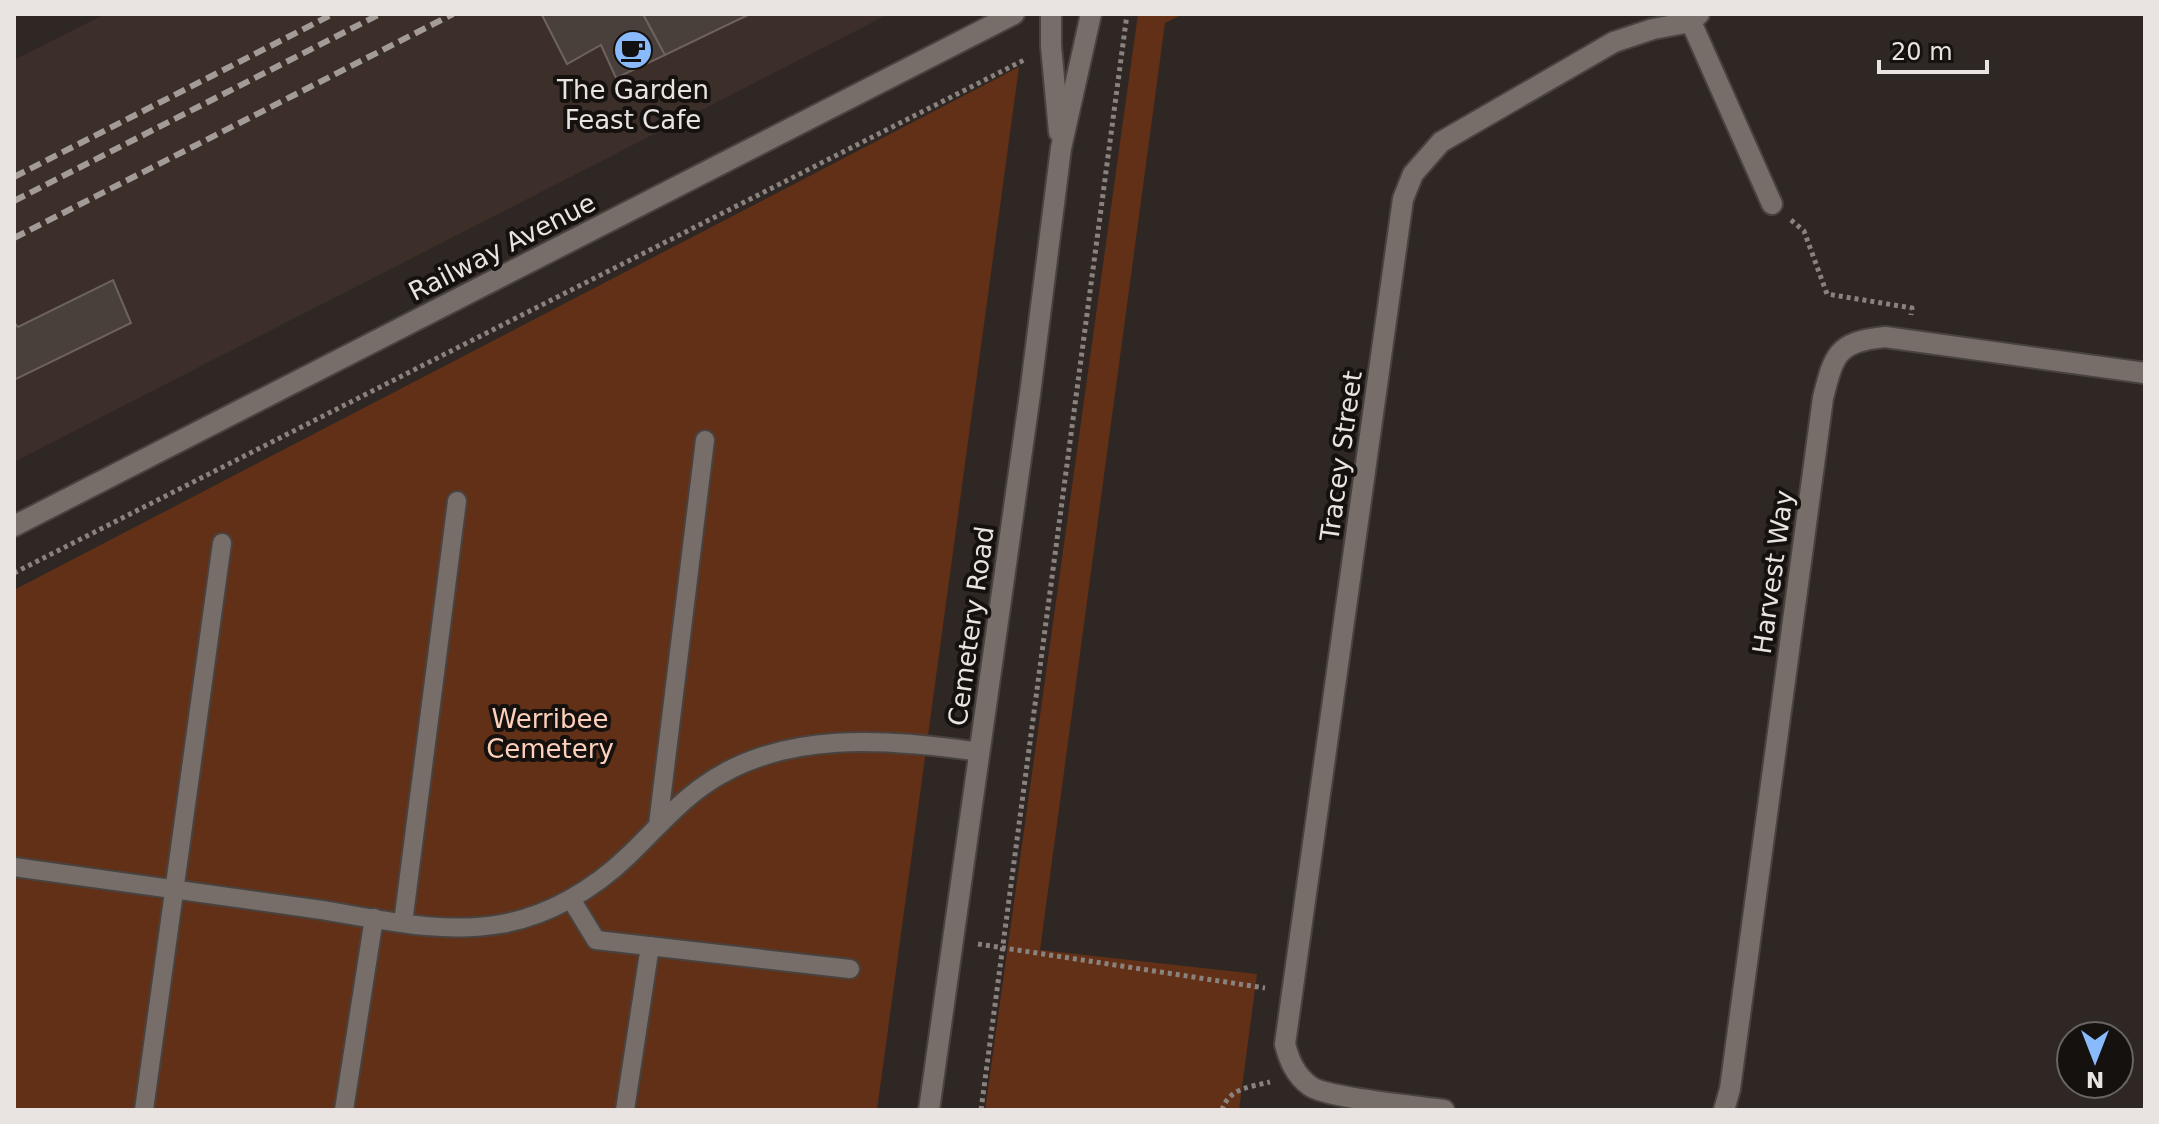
<svg xmlns="http://www.w3.org/2000/svg" width="2159" height="1124" font-family="'DejaVu Sans',sans-serif">
  <rect width="100%" height="100%" fill="#2f2723"/>
  <!-- built -->
  <path fill="#3c2e28" d="M105 14H889L14 462V60Z"/>
  <!-- green -->
  <g fill="#623017">
    <path d="M1138 14H1183L1165 23 1040 950 1257 974 1239 1110H985Z"/>
    <path d="M1019 67 877 1110H14V590Z"/>
  </g>
  <!-- building -->
  <g fill="#49403c" stroke="#6c625e" stroke-width="2">
    <path d="M545 14H643L665 55 616 78 601 45 567 64 542 15Z"/>
    <path d="M643 14H750L665 55Z"/>
    <path d="M113 280 131 323 14 380V322L18 327Z"/>
  </g>
  <g fill="none" stroke-linecap="round" stroke-linejoin="round">
    <defs>
      <g id="lane">
        <path d="M658 825 705 440"/>
        <path d="M14 867C114 881 214 895 315 909 375 918 440 935 501 924 548 916 594 889 628 856 653 832 675 806 703 786 782 729 889 739 980 752"/>
        <path d="M571 899 596 940 850 969"/>
        <path d="M403 923 457 501"/>
        <path d="M144 1110 222 543"/>
        <path d="M344 1110 374 918"/>
        <path d="M625 1110 650 946"/>
      </g>
      <g id="street">
        <path d="M1051 14V46L1059 132"/>
        <path d="M1691 22 1772 204"/>
        <path d="M929 1110 1030 394 1061 148 1091 14"/>
        <path d="M1444 1110C1418 1106 1326 1098 1310 1086 1295 1075 1289 1060 1285 1044L1403 199 1413 174 1441 142 1614 42 1653 29 1691 22 1699 14"/>
        <path d="M1724 1110 1730 1089 1823 398C1834 354 1837 342 1885 337L2145 373"/>
      </g>
      <path id="secondary" d="M14 526 1014 14"/>
    </defs>
    <!-- lane casing -->
    <use href="#lane" stroke="#49433f" stroke-width="22"/>
    <!-- street casing -->
    <use href="#street" stroke="#49433f" stroke-width="24"/>
    <!-- secondary casing -->
    <use href="#secondary" stroke="#49433f" stroke-width="24"/>
    <!-- path -->
    <g stroke="#89827f" stroke-width="5" stroke-dasharray="4 4" stroke-linecap="butt">
      <path d="M1791 220 1804 231 1827 294 1912 308 1911 315"/>
      <path d="M14 573 1026 59"/>
      <path d="M978 944 1265 988"/>
      <path d="M981 1110 1127 14"/>
      <path d="M1222 1110C1229 1088 1250 1087 1270 1082"/>
    </g>
    <!-- lane -->
    <use href="#lane" stroke="#776e6a" stroke-width="18"/>
    <!-- street -->
    <use href="#street" stroke="#776e6a" stroke-width="20"/>
    <!-- secondary -->
    <use href="#secondary" stroke="#776e6a" stroke-width="20"/>
    <!-- rail -->
    <g stroke="#a29b98" stroke-width="6" stroke-dasharray="12 6" stroke-linecap="butt">
      <path d="M14 177 333 14"/>
      <path d="M14 201 380 14"/>
      <path d="M14 238 453 14"/>
    </g>
  </g>
  <!-- icons -->
  <defs>
    <symbol id="cafe-disc" viewBox="-11 -11 22 22"><circle r="9.5" fill="#88bafc" stroke="#14110f"/><path d="M-5.5-4.5H6V0H3Q3 3.5 0 3.5H-2.5Q-5.5 3.5-5.5 0ZM3-3.2v2h1.7v-2ZM-6 4.5H4V6H-6Z" fill="#111"/></symbol>
  </defs>
  <g fill-rule="evenodd">
    <use href="#cafe-disc" x="611" y="28" width="44" height="44"/>
  </g>
  <g text-anchor="middle" stroke-width="8" stroke-linejoin="round" paint-order="stroke">
    <!-- poi labels -->
    <g font-size="26" fill="#e9e3e1" stroke="#14110f">
      <text x="633" y="99">The Garden<tspan x="633" dy="30">Feast Cafe</tspan></text>
    </g>
    <!-- street labels -->
    <g font-size="26" fill="#e9e3e1" stroke="#14110f">
      <text transform="translate(502 247) rotate(-27)" y="9">Railway Avenue</text>
      <text transform="translate(1341 456) rotate(-82)" y="9">Tracey Street</text>
      <text transform="translate(1773 572) rotate(-82)" y="9">Harvest Way</text>
      <text transform="translate(971 626) rotate(-82)" y="9">Cemetery Road</text>
    </g>
    <!-- park labels -->
    <g font-size="26" fill="#fed0bc" stroke="#14110f">
      <text x="550" y="728">Werribee<tspan x="550" dy="30">Cemetery</tspan></text>
    </g>
  </g>
  <!-- border -->
  <rect width="2159" height="1124" fill="none" stroke="#e9e3e1" stroke-width="32"/>
  <!-- north arrow -->
  <g transform="translate(2095 1060) rotate(180)"><circle r="38" fill="#14110f" stroke="#696563" stroke-width="2"/>
  <path d="M0-6L14 30L0 20L-14 30Z" fill="#88bafc"/>
  <text y="-12" font-size="22" font-weight="bold" text-anchor="middle" fill="#e9e3e1">N</text>
  </g>
  <!-- scale -->
  <path d="M1879 60v12h108v-12" fill="none" stroke="#e9e3e1" stroke-width="4"/>
  <text x="1891" y="60" font-size="24" fill="#e9e3e1" stroke="#14110f" stroke-width="6" paint-order="stroke">20 m</text>
</svg>
